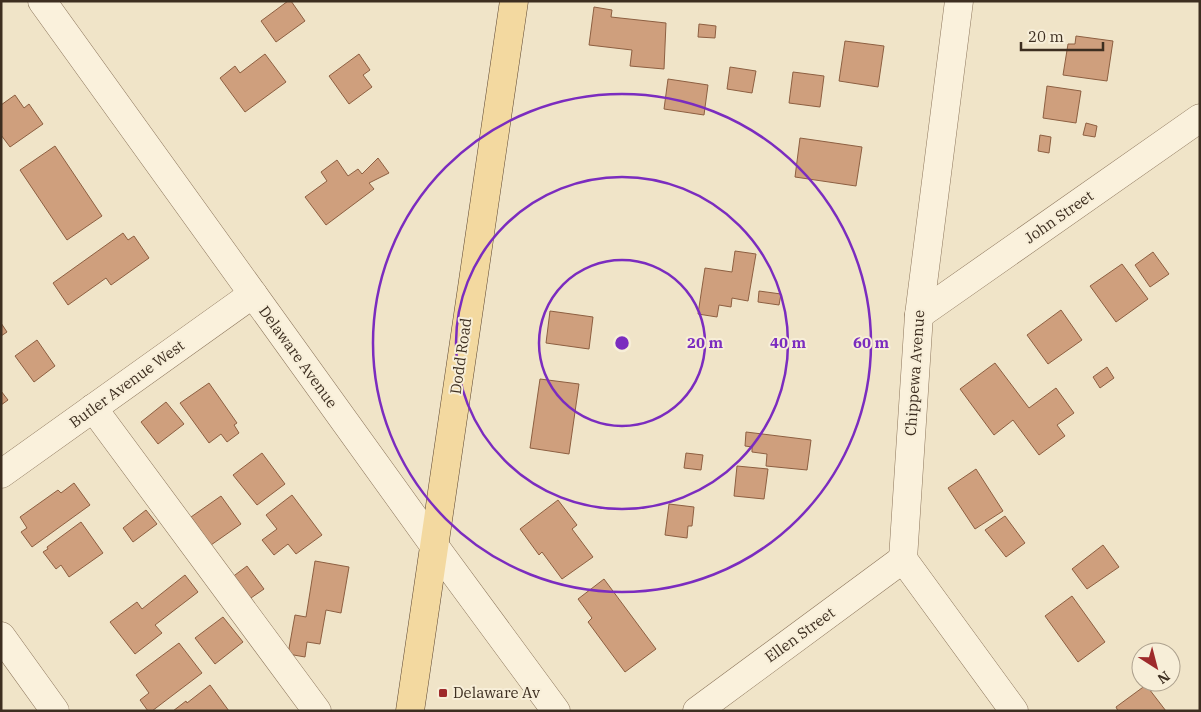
<svg xmlns="http://www.w3.org/2000/svg" width="1201" height="712" font-family="'IBM Plex Serif',serif">
  <rect width="100%" height="100%" fill="#f0e4c8"/>
  <!-- building -->
  <g fill="#cf9f7d" stroke="#8d5f41">
    <path d="M288 1H291L305 21 276 42 261 21Z"/>
    <path d="M594 7 612 10 611 17 666 23 664 69 630 66 632 50 589 45Z"/>
    <path d="M699 24 716 26 715 38 698 37Z"/>
    <path d="M1076 36 1113 41 1107 81 1063 75 1068 44H1075Z"/>
    <path d="M845 41 884 46 878 87 839 81Z"/>
    <path d="M265 54 286 82 245 112 220 78 235 66 240 73Z"/>
    <path d="M359 54 370 70 363 75 372 87 349 104 329 76Z"/>
    <path d="M730 67 756 71 752 93 727 89Z"/>
    <path d="M793 72 824 76 820 107 789 103Z"/>
    <path d="M668 79 708 85 704 115 664 109Z"/>
    <path d="M1047 86 1081 91 1076 123 1043 118Z"/>
    <path d="M15 95 24 108 29 104 43 124 10 147 1 135V105Z"/>
    <path d="M1086 123 1097 126 1095 137 1083 135Z"/>
    <path d="M1040 135 1051 137 1049 153 1038 151Z"/>
    <path d="M800 138 862 147 856 186 795 177Z"/>
    <path d="M55 146 102 216 67 240 20 170Z"/>
    <path d="M378 158 389 173 369 183 374 189 326 225 305 197 327 181 321 172 337 160 348 176 358 169 362 174Z"/>
    <path d="M123 233 128 240 134 236 149 258 111 285 106 278 68 305 53 283Z"/>
    <path d="M735 251 756 254 748 301 732 298 731 307 719 305 717 317 698 314 705 268 732 272Z"/>
    <path d="M1153 252 1169 274 1150 287 1135 265Z"/>
    <path d="M1122 264 1148 299 1116 322 1090 286Z"/>
    <path d="M759 291 781 294 779 305 758 302Z"/>
    <path d="M1061 310 1082 340 1048 364 1027 335Z"/>
    <path d="M550 311 593 317 589 349 546 343Z"/>
    <path d="M1 323 7 332 1 336Z"/>
    <path d="M37 340 55 366 34 382 15 356Z"/>
    <path d="M995 363 1029 408 1056 388 1074 413 1057 425 1065 436 1039 455 1013 420 994 435 960 389Z"/>
    <path d="M1107 367 1114 378 1100 388 1093 377Z"/>
    <path d="M540 379 579 384 569 454 530 448Z"/>
    <path d="M209 383 237 423 234 425 239 433 227 442 221 434 209 443 180 403Z"/>
    <path d="M1 391 8 400 1 405Z"/>
    <path d="M166 402 184 424 158 444 141 422Z"/>
    <path d="M746 432 811 440 807 470 766 466 767 454 752 452V447L745 446Z"/>
    <path d="M262 453 285 484 257 505 233 475Z"/>
    <path d="M686 453 703 455 701 470 684 468Z"/>
    <path d="M737 466 768 469 764 499 734 496Z"/>
    <path d="M976 469 1003 511 975 529 948 488Z"/>
    <path d="M74 483 90 505 32 547 21 532 27 528 20 517 58 490 61 493Z"/>
    <path d="M292 495 322 535 296 554 288 544 274 555 262 540 277 529 266 515Z"/>
    <path d="M221 496 241 524 211 545 191 517Z"/>
    <path d="M558 500 577 525 572 529 593 557 562 579 542 552 539 555 520 529Z"/>
    <path d="M669 504 694 507 692 526H688L687 538 665 535Z"/>
    <path d="M146 510 157 524 133 542 123 528Z"/>
    <path d="M1005 516 1025 543 1006 557 985 530Z"/>
    <path d="M81 522 103 553 69 577 61 565 56 569 43 552 48 549 47 547Z"/>
    <path d="M1103 545 1119 567 1087 589 1072 569Z"/>
    <path d="M315 561 349 567 341 613 326 610 320 644 307 642 305 657 288 654 295 615 306 617Z"/>
    <path d="M247 566 264 589 248 600 231 578Z"/>
    <path d="M185 575 198 592 155 625 162 633 135 654 110 622 137 602 142 609Z"/>
    <path d="M604 579 656 649 625 672 588 622 592 618 578 599Z"/>
    <path d="M1072 596 1105 642 1078 662 1045 616Z"/>
    <path d="M223 617 243 642 215 664 195 638Z"/>
    <path d="M179 643 202 673 152 711H148L140 700 149 693 136 675Z"/>
    <path d="M210 685 229 711H173L186 701 187 703Z"/>
    <path d="M1146 685 1166 711H1118L1116 707Z"/>
  </g>
  <g fill="none" stroke-linecap="round" stroke-linejoin="round">
    <defs>
      <g id="minor">
        <path d="M42 1 433 544 556 711"/>
        <path d="M959 1 919 315 903 559 1014 711"/>
        <path d="M919 315 1200 118"/>
        <path d="M93 408 317 711"/>
        <path d="M1 474 253 294"/>
        <path d="M1 636 55 711"/>
        <path d="M697 711 903 559"/>
      </g>
      <path id="major" d="M410 711 514 1"/>
    </defs>
    <!-- minor casing -->
    <use href="#minor" stroke="#8d765c" stroke-width="29"/>
    <!-- major casing -->
    <use href="#major" stroke="#5b4430" stroke-width="29"/>
    <!-- minor -->
    <use href="#minor" stroke="#faf1dc" stroke-width="28"/>
    <!-- major -->
    <use href="#major" stroke="#f3d9a0" stroke-width="28"/>
  </g>
  <!-- distance rings -->
  <g fill="none" stroke="#7b2cbf" stroke-width="2.5">
    <circle cx="622" cy="343" r="83"/>
    <circle cx="622" cy="343" r="166"/>
    <circle cx="622" cy="343" r="249"/>
  </g>
  <!-- markers -->
  <rect fill="#9e2a2b" stroke="#f7eed8" stroke-width="2" x="438" y="688" width="10" height="10" rx="2.5"/>
  <g text-anchor="middle" stroke-width="4" stroke-linejoin="round" paint-order="stroke">
    <!-- street labels -->
    <g font-size="15" fill="#3d2e20" stroke="#f7eed8">
      <text transform="translate(1059 217) rotate(-35)" y="5">John Street</text>
      <text transform="translate(461 356) rotate(-82)" y="5">Dodd Road</text>
      <text transform="translate(298 357) rotate(54)" y="5">Delaware Avenue</text>
      <text transform="translate(915 373) rotate(-86)" y="5">Chippewa Avenue</text>
      <text transform="translate(127 384) rotate(-36)" y="5">Butler Avenue West</text>
      <text transform="translate(800 635) rotate(-36)" y="5">Ellen Street</text>
    </g>
    <!-- poi labels -->
    <g font-size="15" fill="#3d2e20" stroke="#f7eed8" text-anchor="start">
      <text x="453" y="698">Delaware Av</text>
    </g>
  </g>
  <circle cx="622" cy="343" r="8" fill="#7b2cbf" stroke="#f7eed8" stroke-width="2.5"/>
  <g font-size="15" text-anchor="middle" font-weight="bold" fill="#7b2cbf" stroke="#f7eed8" stroke-width="4" stroke-linejoin="round" paint-order="stroke">
    <text x="705" y="348">20 m</text>
    <text x="788" y="348">40 m</text>
    <text x="871" y="348">60 m</text>
  </g>
  <!-- border -->
  <rect width="1201" height="712" fill="none" stroke="#3d2e20" stroke-width="5"/>
  <!-- north arrow -->
  <g transform="translate(1156 667) rotate(144)"><circle r="24" fill="#f7eed8" stroke="#ada18e"/>
  <path d="M0-4L9 19L0 12L-9 19Z" fill="#9e2a2b"/>
  <text y="-8" font-size="14" font-weight="bold" text-anchor="middle" fill="#3d2e20">N</text>
  </g>
  <!-- scale -->
  <path d="M1021 42v8h82v-8" fill="none" stroke="#3d2e20" stroke-width="2.5"/>
  <text x="1028" y="42" font-size="15" fill="#3d2e20" stroke="#f7eed8" stroke-width="4" paint-order="stroke">20 m</text>
</svg>
